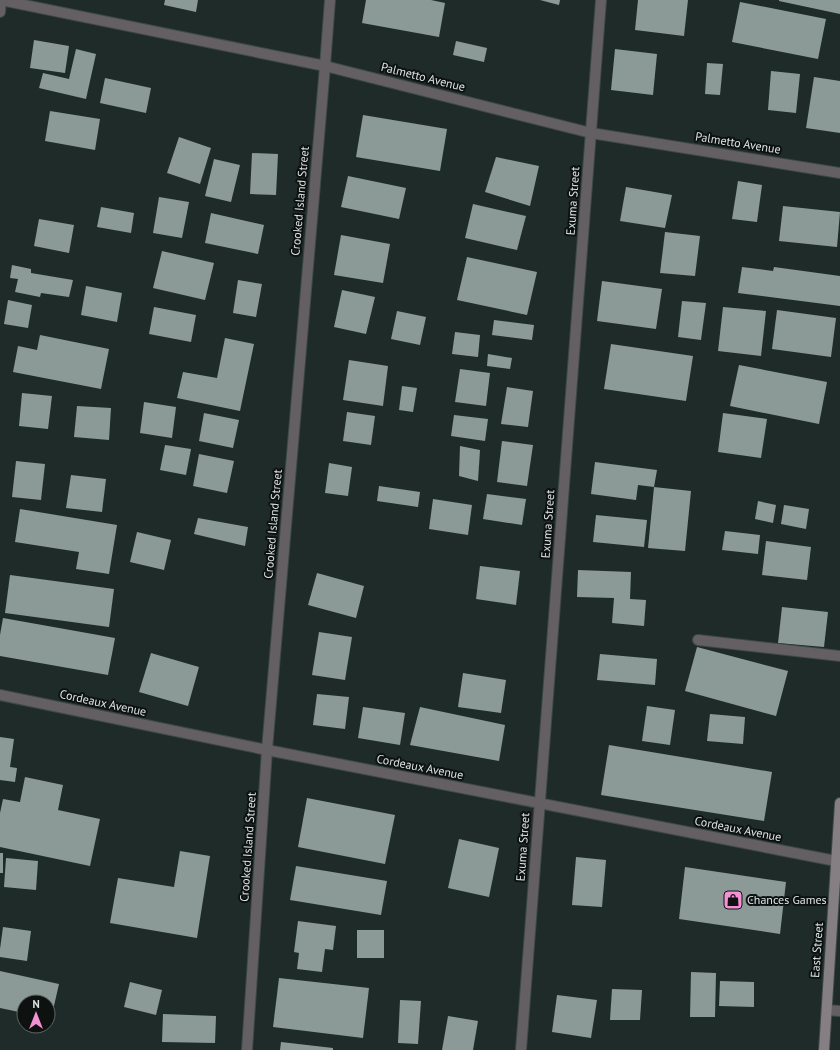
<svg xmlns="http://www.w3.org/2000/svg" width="840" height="1050" font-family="'PT Sans',sans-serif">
  <rect width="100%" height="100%" fill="#1f2b28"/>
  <!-- building -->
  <g fill="#8c9a97">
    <path d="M165 0H198L196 12 164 5Z"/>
    <path d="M366 0H431L445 3 439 37 362 23Z"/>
    <path d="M540 0H560L559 5Z"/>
    <path d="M638 0H688L684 36 635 30Z"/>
    <path d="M779 0H840V14L779 1Z"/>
    <path d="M740 2 826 19 818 59 732 42Z"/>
    <path d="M34 40 69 46 65 73 30 68Z"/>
    <path d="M456 41 487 48 484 62 453 55Z"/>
    <path d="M76 49 96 54 86 99 39 88 43 73 69 79Z"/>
    <path d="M615 49 657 54 653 95 611 90Z"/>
    <path d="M707 63 723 64 720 95 705 94Z"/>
    <path d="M771 71 800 74 796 113 768 110Z"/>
    <path d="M814 77 840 81V133L806 128Z"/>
    <path d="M105 78 151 88 146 113 100 103Z"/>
    <path d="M50 111 100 119 95 150 45 141Z"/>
    <path d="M363 115 447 129 440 171 356 157Z"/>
    <path d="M179 137 211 148 200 184 167 173Z"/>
    <path d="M252 153 278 154 276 195 250 194Z"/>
    <path d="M496 157 539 166 530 206 485 192Z"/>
    <path d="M214 159 240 165 231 202 205 196Z"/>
    <path d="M348 176 406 188 399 219 341 207Z"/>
    <path d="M738 181 762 185 757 222 732 219Z"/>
    <path d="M626 187 672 195 665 228 620 221Z"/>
    <path d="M159 197 189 202 182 238 153 233Z"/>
    <path d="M473 204 526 216 517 250 465 238Z"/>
    <path d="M783 206 840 212 837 247 779 241Z"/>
    <path d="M101 207 134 213 131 233 97 227Z"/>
    <path d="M211 213 264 225 258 254 205 243Z"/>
    <path d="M39 219 74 225 69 253 34 246Z"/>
    <path d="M665 232 700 236 695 276 660 273Z"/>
    <path d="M341 235 390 244 383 283 334 275Z"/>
    <path d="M162 251 214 263 205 300 153 288Z"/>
    <path d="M467 257 537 272 527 315 457 300Z"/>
    <path d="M12 265 31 269V273L73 280 69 297 41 293 40 297 15 292 18 279 10 278Z"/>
    <path d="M742 267 773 271 774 267 840 276V306L738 293Z"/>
    <path d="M238 280 262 284 256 317 233 313Z"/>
    <path d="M602 281 662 289 656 329 597 321Z"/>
    <path d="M86 286 122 293 117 322 81 315Z"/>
    <path d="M342 290 375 297 366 334 334 327Z"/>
    <path d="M8 300 32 305 28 328 4 324Z"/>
    <path d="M682 301 706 303 701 340 678 337Z"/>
    <path d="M154 307 196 315 191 342 149 334Z"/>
    <path d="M723 307 766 311 761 356 718 351Z"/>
    <path d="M777 310 836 318 831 357 772 349Z"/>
    <path d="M397 311 426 317 420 345 391 339Z"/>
    <path d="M494 320 534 325 532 340 492 335Z"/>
    <path d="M455 332 480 335 478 357 452 354Z"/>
    <path d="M40 335 109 349 101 389 13 372 18 346 37 350Z"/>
    <path d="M225 338 254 344 240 411 177 398 183 372 217 378Z"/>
    <path d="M611 344 693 356 686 401 604 389Z"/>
    <path d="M488 354 512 358 510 369 487 366Z"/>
    <path d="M349 360 388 366 383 406 343 400Z"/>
    <path d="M739 365 827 382 819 424 730 406Z"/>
    <path d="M460 369 490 373 486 406 455 402Z"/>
    <path d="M402 386 417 388 413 412 399 410Z"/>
    <path d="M507 387 533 391 528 427 501 424Z"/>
    <path d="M22 393 52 396 48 429 19 426Z"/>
    <path d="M144 402 176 407 172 438 140 433Z"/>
    <path d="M77 406 111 408 109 440 74 437Z"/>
    <path d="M347 412 375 416 371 445 343 441Z"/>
    <path d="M204 413 239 420 233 448 199 441Z"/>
    <path d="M723 413 767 419 761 458 718 452Z"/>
    <path d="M454 415 488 419 485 441 451 436Z"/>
    <path d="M502 441 533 445 527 486 497 482Z"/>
    <path d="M165 445 191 449 186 475 160 470Z"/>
    <path d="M460 446 480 450 478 481 459 476Z"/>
    <path d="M199 454 234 461 227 493 193 486Z"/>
    <path d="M16 461 45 464 41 500 12 497Z"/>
    <path d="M595 462 657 470 654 487 638 485 636 500 591 494Z"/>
    <path d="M329 463 352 467 348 496 325 493Z"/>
    <path d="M71 475 106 479 102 512 66 508Z"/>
    <path d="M379 486 420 492 418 507 377 501Z"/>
    <path d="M654 487 691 491 685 551 648 548Z"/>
    <path d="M487 494 526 499 522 525 483 519Z"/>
    <path d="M433 499 472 505 468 535 429 529Z"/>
    <path d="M758 501 776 505 773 523 755 519Z"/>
    <path d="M784 505 809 509 806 529 781 524Z"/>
    <path d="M20 509 117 525 109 574 76 569 79 552 15 542Z"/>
    <path d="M596 515 647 520 644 547 593 542Z"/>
    <path d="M198 518 248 527 245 546 194 534Z"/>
    <path d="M725 531 760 535 758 554 722 550Z"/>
    <path d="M137 532 171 540 164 570 130 562Z"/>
    <path d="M766 541 811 547 807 580 762 575Z"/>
    <path d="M480 566 520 571 516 605 476 599Z"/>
    <path d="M578 570 631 572 630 599 646 600 644 626 612 623 614 598 577 597Z"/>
    <path d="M317 573 364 586 356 618 308 605Z"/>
    <path d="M10 575 114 589 109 627 5 613Z"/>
    <path d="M782 607 828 612 824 647 778 643Z"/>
    <path d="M3 618 115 638 108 675 0 656V635Z"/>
    <path d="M319 632 352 637 345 680 312 675Z"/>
    <path d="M697 647 788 671 776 716 685 691Z"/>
    <path d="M151 653 199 667 188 706 139 692Z"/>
    <path d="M600 654 657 659 655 685 597 680Z"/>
    <path d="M463 673 506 680 501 713 458 707Z"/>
    <path d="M317 694 349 697 345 729 313 725Z"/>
    <path d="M647 706 675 710 670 745 642 741Z"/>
    <path d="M363 707 405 713 400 745 358 738Z"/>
    <path d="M420 707 505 725 499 761 410 745Z"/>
    <path d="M710 714 745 717 743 744 707 741Z"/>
    <path d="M0 737 14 739 10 767 17 768 15 782 0 780Z"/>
    <path d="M609 745 772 772 764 821 601 795Z"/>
    <path d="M25 777 63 785 58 810 100 819 90 866 0 847V813L3 799 20 802Z"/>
    <path d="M307 798 395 815 385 864 298 847Z"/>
    <path d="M459 839 499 848 489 897 448 888Z"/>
    <path d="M180 851 210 856 197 938 110 923 118 878 174 887Z"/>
    <rect x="0" y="853" width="3" height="20"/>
    <path d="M576 857 606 860 602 907 572 905Z"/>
    <path d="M6 858 38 861 36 890 4 887Z"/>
    <path d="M296 866 387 881 381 915 290 900Z"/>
    <path d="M685 867 786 882 780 934 679 919Z"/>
    <path d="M298 921 336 926 333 950 325 949 322 972 297 969 299 953 294 952Z"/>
    <path d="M3 927 31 931 27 961 0 957V949Z"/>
    <rect x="357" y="930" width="27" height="28"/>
    <path d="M0 971 59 984 51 1019H48V1002H24V1013L0 1008Z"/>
    <path d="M691 972 716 973 715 1017H690Z"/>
    <path d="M279 978 369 988 363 1038 273 1027Z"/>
    <path d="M720 981 754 982V1007L719 1006Z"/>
    <path d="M130 982 162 990 156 1015 124 1007Z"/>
    <path d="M612 989 642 990 640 1020H610Z"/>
    <path d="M557 995 597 1000 591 1038 552 1032Z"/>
    <path d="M400 1000 421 1001 418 1044 398 1043Z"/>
    <path d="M163 1014 216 1016 215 1043 162 1042Z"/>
    <path d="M448 1016 478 1021 473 1050H442Z"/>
    <path d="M281 1042 333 1048V1050H280Z"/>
  </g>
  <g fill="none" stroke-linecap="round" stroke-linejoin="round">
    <defs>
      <g id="minor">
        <path d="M0 0 325 66 591 133 840 173"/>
        <path d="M0 12 1 0"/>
        <path d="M698 640 840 656"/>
        <path d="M827 1010 840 1011"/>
        <path d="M247 1050 267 750 325 66 330 0"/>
        <path d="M521 1050 601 0"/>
      </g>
      <path id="tertiary" d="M0 695 267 750 836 861"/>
      <path id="secondary" d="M824 1050 840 803"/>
    </defs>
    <!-- minor casing -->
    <use href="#minor" stroke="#3d4946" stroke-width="12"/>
    <!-- tertiary casing -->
    <use href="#tertiary" stroke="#3d4946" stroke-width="12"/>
    <!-- secondary casing -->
    <use href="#secondary" stroke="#3d4946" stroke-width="12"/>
    <!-- minor -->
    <use href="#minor" stroke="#645f62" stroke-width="10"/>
    <!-- tertiary -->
    <use href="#tertiary" stroke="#645f62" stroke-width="10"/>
    <!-- secondary -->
    <use href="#secondary" stroke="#857e82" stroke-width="10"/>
  </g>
  <!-- icons -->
  <defs>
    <symbol id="shop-square" viewBox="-11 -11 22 22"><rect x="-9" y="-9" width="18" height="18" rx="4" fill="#f491d4" stroke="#0d1211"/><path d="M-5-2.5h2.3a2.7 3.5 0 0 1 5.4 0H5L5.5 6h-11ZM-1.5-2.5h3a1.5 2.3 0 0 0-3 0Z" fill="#111"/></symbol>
  </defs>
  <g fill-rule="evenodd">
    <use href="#shop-square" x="722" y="889" width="22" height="22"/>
  </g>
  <g text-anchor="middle" stroke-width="4" stroke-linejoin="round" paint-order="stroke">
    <!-- street labels -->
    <g font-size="12" fill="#dce4e2" stroke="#0d1211">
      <text transform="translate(423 77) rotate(14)" y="4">Palmetto Avenue</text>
      <text transform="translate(738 143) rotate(9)" y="4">Palmetto Avenue</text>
      <text transform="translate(300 201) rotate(-85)" y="4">Crooked Island Street</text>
      <text transform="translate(573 201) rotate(-86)" y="4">Exuma Street</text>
      <text transform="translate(273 524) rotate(-85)" y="4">Crooked Island Street</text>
      <text transform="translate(548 524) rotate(-86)" y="4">Exuma Street</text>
      <text transform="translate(103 703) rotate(12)" y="4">Cordeaux Avenue</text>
      <text transform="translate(420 767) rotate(11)" y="4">Cordeaux Avenue</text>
      <text transform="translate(738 829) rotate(11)" y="4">Cordeaux Avenue</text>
      <text transform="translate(248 847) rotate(-86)" y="4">Crooked Island Street</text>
      <text transform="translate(523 847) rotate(-86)" y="4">Exuma Street</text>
      <text transform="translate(817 950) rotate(-86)" y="4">East Street</text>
    </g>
    <!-- poi labels -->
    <g font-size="12" fill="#dce4e2" stroke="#0d1211" text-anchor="start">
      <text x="747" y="904">Chances Games</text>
    </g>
  </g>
  <!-- north arrow -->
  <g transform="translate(36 1014)"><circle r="19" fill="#0d1211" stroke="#606665"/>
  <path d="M0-3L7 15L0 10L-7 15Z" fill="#f491d4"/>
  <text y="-6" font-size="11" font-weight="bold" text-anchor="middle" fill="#dce4e2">N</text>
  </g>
</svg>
